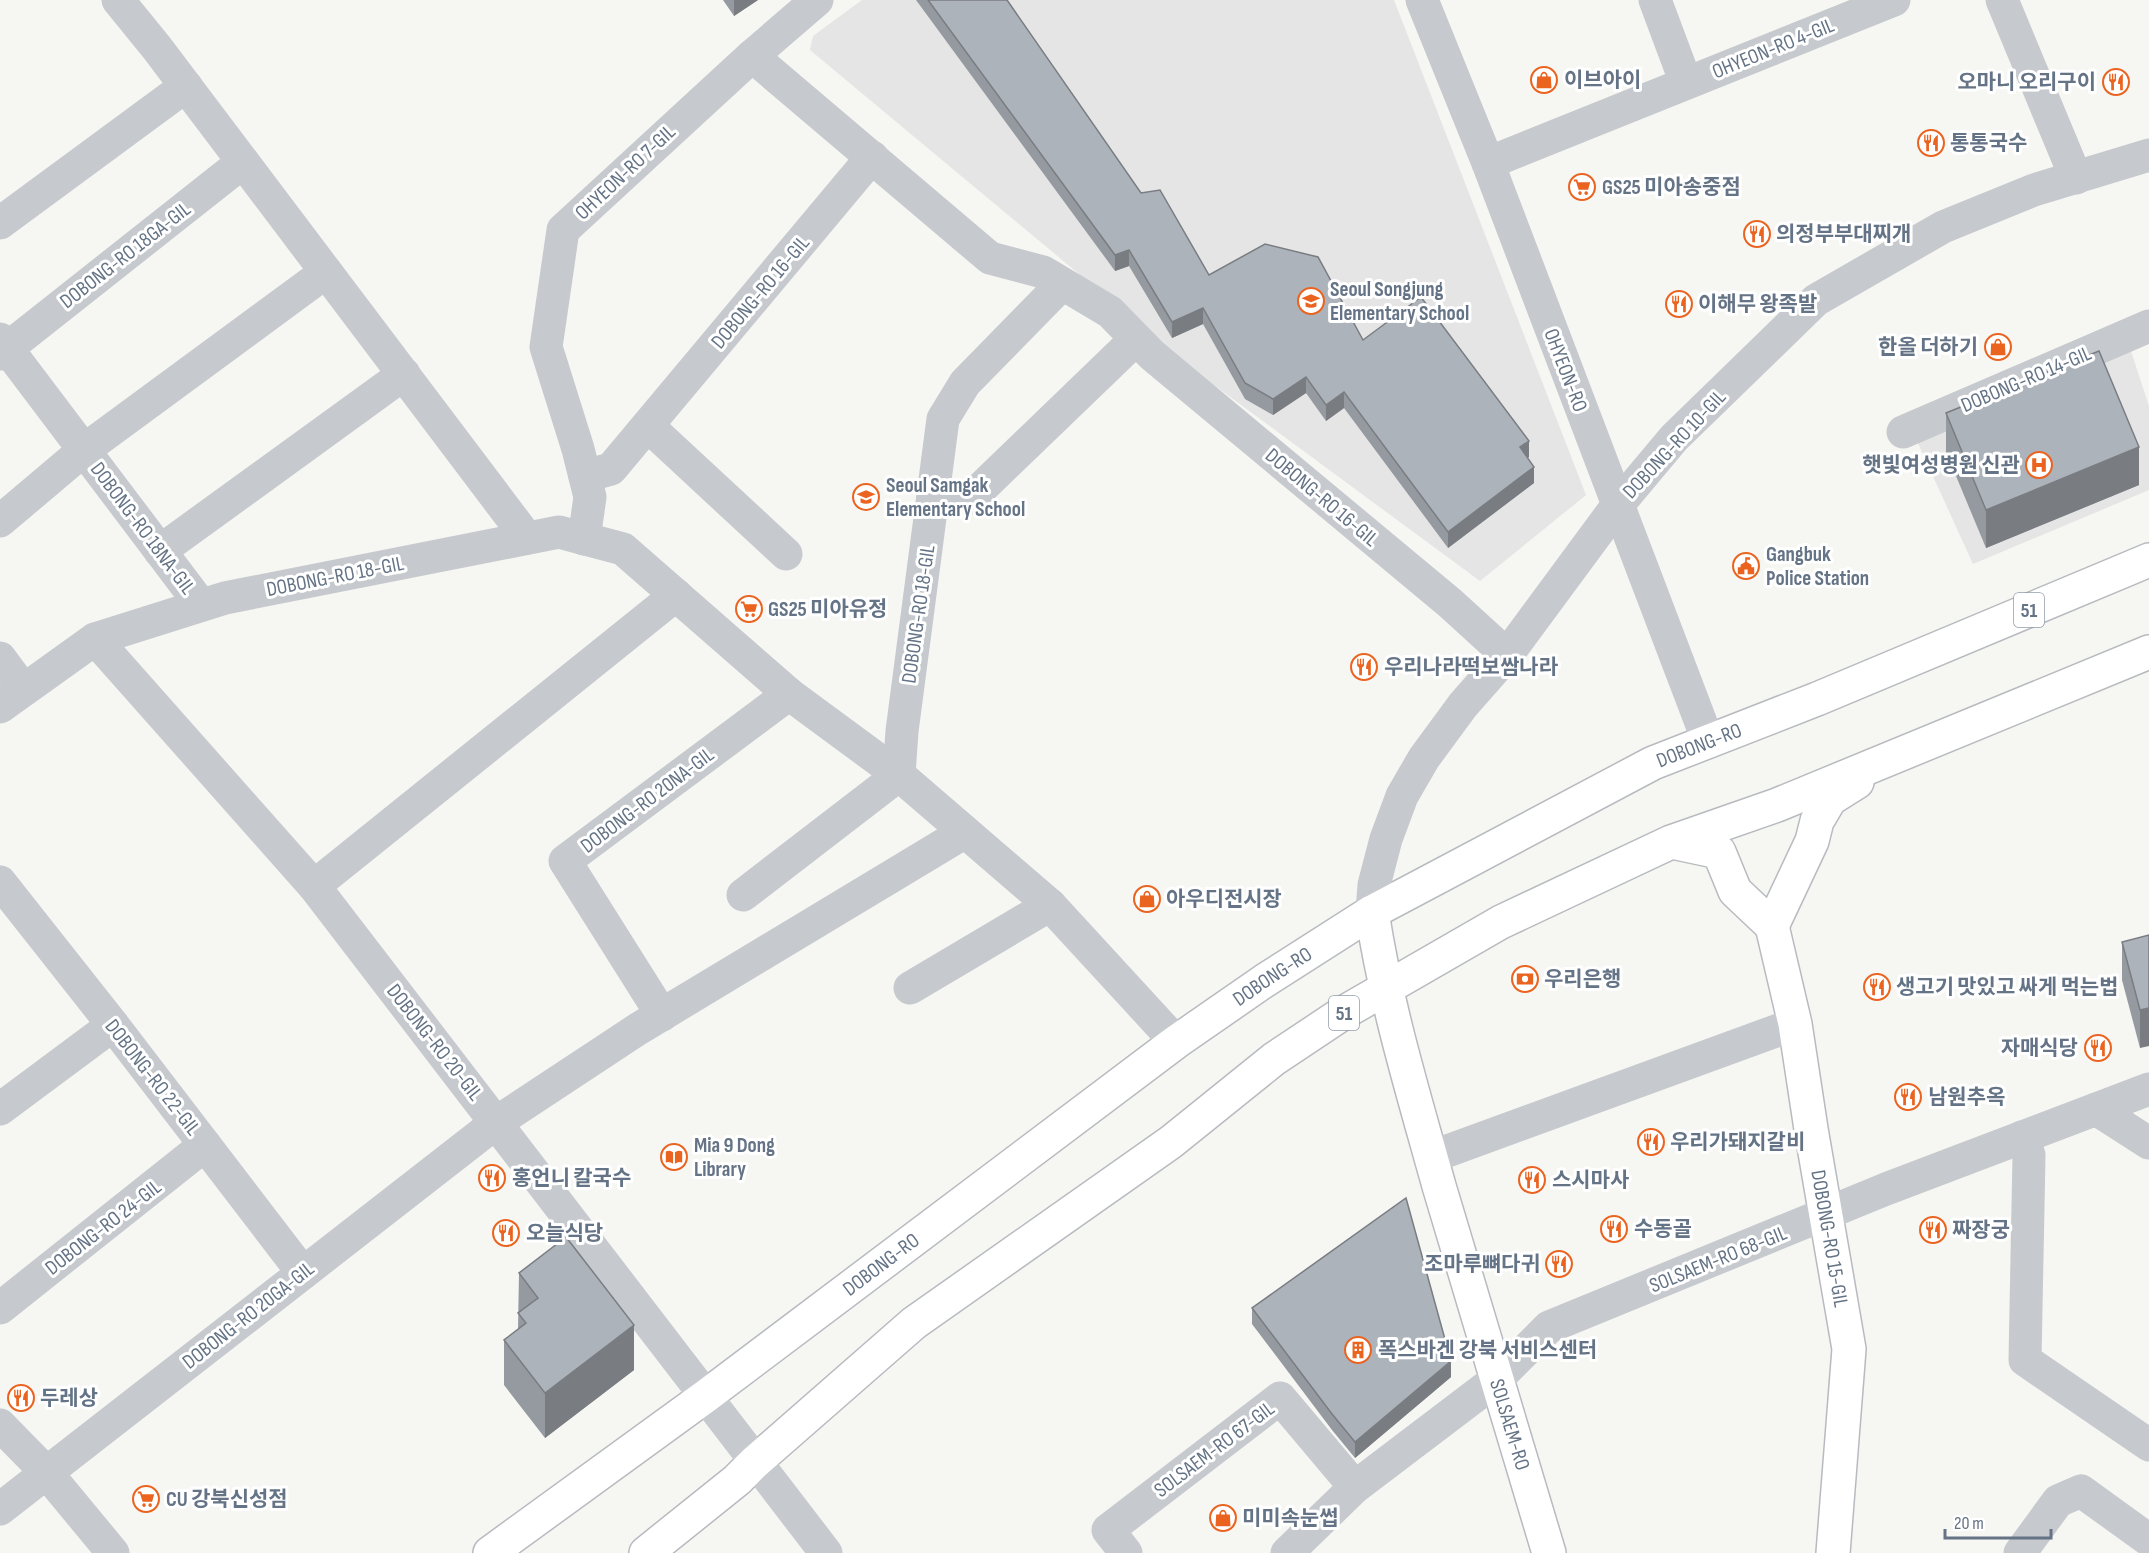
<svg xmlns="http://www.w3.org/2000/svg" width="2149" height="1553" font-family="'Sofia Sans Condensed','Noto Sans KR',sans-serif">
  <rect width="100%" height="100%" fill="#f6f6f3"/>
  <!-- built -->
  <g fill="#e4e5e4">
    <path d="M862 0H1394L1586 495 1480 581 1199 374 810 50 813 36Z"/>
    <path d="M2126 336 2149 406V490L1973 564 1917 441Z"/>
  </g>
  <g fill="none" stroke-linecap="round" stroke-linejoin="round">
    <defs>
      <g id="major">
        <path d="M1672 842 1719 852 1735 891 1772 926"/>
        <path id="s1" d="M1372 912C1386 1005 1414 1096 1439 1186 1475 1309 1512 1431 1549 1553"/>
        <path id="s2" d="M1772 926 1795 1024 1811 1129 1849 1349 1833 1553"/>
        <path d="M1772 926 1812 841 1817 821 1830 799 1857 782"/>
        <path id="s3" d="M490 1553 706 1396 1176 1042 1264 981 1372 912 1653 763 1817 699 2149 560"/>
        <path d="M646 1553 737 1480 755 1462 914 1323 1171 1142 1274 1059 1343 1013 1501 922 1671 842 1777 805 2149 652"/>
      </g>
    </defs>
    <!-- major casing -->
    <use href="#major" stroke="#b7babf" stroke-width="36"/>
    <!-- minor -->
    <g stroke="#c6c9cd" stroke-width="33">
      <path d="M118 0 157 48 527 538"/>
      <path d="M1422 0 1488 163 1708 741"/>
      <path d="M1655 0 1686 83"/>
      <path d="M2002 0 2076 178"/>
      <path d="M752 56 990 258 1043 272 1110 312 1152 355 1450 603 1507 655"/>
      <path d="M1488 163 1894 0"/>
      <path d="M0 223 186 86"/>
      <path d="M0 339 201 605"/>
      <path d="M0 354 243 162"/>
      <path d="M648 426 786 554"/>
      <path d="M1903 432 2149 326"/>
      <path d="M585 476 611 469 872 157"/>
      <path d="M933 497 971 498 1136 339"/>
      <path d="M0 521 84 450 326 272"/>
      <path d="M584 539 590 497 578 449 546 347 563 230 752 56 817 0"/>
      <path d="M160 551 404 374"/>
      <path d="M95 639 314 886 826 1553"/>
      <path d="M0 658 23 689"/>
      <path d="M0 707 95 639 225 598 559 532 623 549 789 694 899 775 1050 905 1176 1042"/>
      <path d="M0 882 113 1025 303 1273"/>
      <path d="M314 886 676 595"/>
      <path d="M743 895 899 775 902 731 943 419 965 383 1062 284"/>
      <path d="M1372 912 1374 885 1386 839 1402 796 1424 758 1463 705 1507 655 1617 506 1674 438 1816 300 1943 227 2034 190 2149 155"/>
      <path d="M910 988 1050 905"/>
      <path d="M662 1015 565 861 789 694"/>
      <path d="M0 1109 113 1025"/>
      <path d="M2096 1109 2149 1143"/>
      <path d="M2022 1137 2029 1155 2025 1360 2149 1445"/>
      <path d="M1431 1157 1795 1024"/>
      <path d="M0 1308 205 1145"/>
      <path d="M0 1425 46 1472 113 1553"/>
      <path d="M0 1509 497 1122 638 1029 965 832"/>
      <path d="M1126 1553 1108 1530 1280 1398 1355 1487"/>
      <path d="M1287 1553 1355 1487 1496 1380 1549 1327 1886 1189 2149 1089"/>
      <path d="M2020 1553 2058 1501 2081 1491 2149 1540"/>
    </g>
    <!-- major -->
    <use href="#major" stroke="#fff" stroke-width="33"/>
  </g>
  <!-- wall -->
  <g fill="#959aa0">
    <path d="M723 0H758L734 16Z"/>
    <path d="M916 0H1007L1141 193 1209 275 1363 340 1529 457 1527 458 1534 483 1448 548 1344 408 1326 421 1306 393 1273 415 1245 399 1203 324 1172 338 1129 266 1115 271Z"/>
    <path d="M1946 413 2139 485 1986 548 1946 452Z"/>
    <path d="M2149 935 2140 1048 2122 980V942Z"/>
    <path d="M519 1273 634 1370 545 1438 504 1385V1340L518 1329Z"/>
    <path d="M1252 1308 1451 1377 1355 1458 1332 1430 1252 1324Z"/>
  </g>
  <!-- shaded-wall -->
  <g fill="#797d82">
    <path d="M734 0H758L734 16Z"/>
    <path d="M1129 250V266L1115 271V255Z"/>
    <path d="M1203 308V324L1172 338V322Z"/>
    <path d="M1306 377V393L1273 415V399Z"/>
    <path d="M1344 392V408L1326 421V405Z"/>
    <path d="M1529 441V457L1520 463V447Z"/>
    <path d="M2139 447V485L1986 548V510Z"/>
    <path d="M1534 467V483L1448 548V532Z"/>
    <path d="M2149 1008V1046L2140 1048V1010Z"/>
    <path d="M634 1325V1370L545 1438V1393Z"/>
    <path d="M1451 1361V1377L1355 1458V1442Z"/>
  </g>
  <!-- building -->
  <g fill="#adb3ba" stroke="#797d82" stroke-width="1.5">
    <path d="M928 0H1007L1141 193 1160 190 1209 275 1265 244 1318 257 1363 340 1421 297 1529 441 1520 447 1534 467 1448 532 1344 392 1326 405 1306 377 1273 399 1245 383 1203 308 1172 322 1129 250 1115 255Z"/>
    <path d="M2099 351 2139 447 1986 510 1946 413Z"/>
    <path d="M2149 935V1008L2140 1010 2122 942Z"/>
    <path d="M1406 1198 1451 1361 1355 1442 1332 1414 1252 1308Z"/>
    <path d="M566 1237 634 1325 545 1393 504 1340 526 1323 518 1313 538 1298 519 1273Z"/>
  </g>
  <!-- icons -->
  <defs>
    <symbol id="shop-ring" viewBox="-11 -11 22 22"><circle r="9.5" fill="#fff" stroke="#ea631f" stroke-width="1.5"/><path d="M-5-2.5h2.3a2.7 3.5 0 0 1 5.4 0H5L5.5 6h-11ZM-1.5-2.5h3a1.5 2.3 0 0 0-3 0Z" fill="#ea631f"/></symbol>
    <symbol id="restaurant-ring" viewBox="-11 -11 22 22"><circle r="9.5" fill="#fff" stroke="#ea631f" stroke-width="1.5"/><path d="M-5-6h1v4h1v-4h1v4h1v-4h1v5L-1.5 .5V6h-2V.5L-5-1ZM5-6V6H3V1.5H1.5Q1.5-4 5-6Z" fill="#ea631f"/></symbol>
    <symbol id="supermarket-ring" viewBox="-11 -11 22 22"><circle r="9.5" fill="#fff" stroke="#ea631f" stroke-width="1.5"/><path d="M-6-5.5h2.5l.6 2H6L4.5 2H-2.5L-4.4-4H-6ZM-1.5 3.2a1.3 1.3 0 1 0 .1 0ZM3 3.2a1.3 1.3 0 1 0 .1 0Z" fill="#ea631f"/></symbol>
    <symbol id="school-ring" viewBox="-11 -11 22 22"><circle r="9.5" fill="#fff" stroke="#ea631f" stroke-width="1.5"/><path d="M0-5L7-2L0 1L-7-2ZM-4 1L0 2.5L4 1V4Q0 6-4 4Z" fill="#ea631f"/></symbol>
    <symbol id="hospital-ring" viewBox="-11 -11 22 22"><circle r="9.5" fill="#fff" stroke="#ea631f" stroke-width="1.5"/><path d="M-5-5h3v3.5h4V-5h3V5h-3V1.5h-4V5h-3Z" fill="#ea631f"/></symbol>
    <symbol id="civic-ring" viewBox="-11 -11 22 22"><circle r="9.5" fill="#fff" stroke="#ea631f" stroke-width="1.5"/><path d="M-.6-6.5H3V-4.5H.6V-3L4-1V1h2V6H-6V1h2V-1L-.6-3ZM-1.2 2.5V6h2.4V2.5Z" fill="#ea631f"/></symbol>
    <symbol id="bank-ring" viewBox="-11 -11 22 22"><circle r="9.5" fill="#fff" stroke="#ea631f" stroke-width="1.5"/><path d="M-6-4H6V4H-6ZM0-2.3a2.3 2.3 0 1 0 0 4.6a2.3 2.3 0 1 0 0-4.6Z" fill="#ea631f"/></symbol>
    <symbol id="library-ring" viewBox="-11 -11 22 22"><circle r="9.5" fill="#fff" stroke="#ea631f" stroke-width="1.5"/><path d="M-6-4Q-3-5.5-.7-3.5V5Q-3 3-6 4ZM6-4Q3-5.5 .7-3.5V5Q3 3 6 4Z" fill="#ea631f"/></symbol>
    <symbol id="building-ring" viewBox="-11 -11 22 22"><circle r="9.5" fill="#fff" stroke="#ea631f" stroke-width="1.5"/><path d="M-4-6H4V6H1V3H-1V6H-4ZM-2.5-4.3h1.7v1.8h-1.7ZM.8-4.3h1.7v1.8H.8ZM-2.5-1h1.7V.8h-1.7ZM.8-1h1.7V.8H.8Z" fill="#ea631f"/></symbol>
  </defs>
  <g fill-rule="evenodd">
    <use href="#shop-ring" x="1529" y="65" width="30" height="30"/>
    <use href="#restaurant-ring" x="2101" y="67" width="30" height="30"/>
    <use href="#restaurant-ring" x="1916" y="128" width="30" height="30"/>
    <use href="#supermarket-ring" x="1567" y="172" width="30" height="30"/>
    <use href="#restaurant-ring" x="1742" y="219" width="30" height="30"/>
    <use href="#school-ring" x="1296" y="286" width="30" height="30"/>
    <use href="#restaurant-ring" x="1664" y="289" width="30" height="30"/>
    <use href="#shop-ring" x="1983" y="332" width="30" height="30"/>
    <use href="#hospital-ring" x="2024" y="450" width="30" height="30"/>
    <use href="#school-ring" x="851" y="482" width="30" height="30"/>
    <use href="#civic-ring" x="1731" y="551" width="30" height="30"/>
    <use href="#supermarket-ring" x="734" y="594" width="30" height="30"/>
    <use href="#restaurant-ring" x="1349" y="652" width="30" height="30"/>
    <use href="#shop-ring" x="1132" y="884" width="30" height="30"/>
    <use href="#bank-ring" x="1510" y="964" width="30" height="30"/>
    <use href="#restaurant-ring" x="1862" y="972" width="30" height="30"/>
    <use href="#restaurant-ring" x="2083" y="1033" width="30" height="30"/>
    <use href="#restaurant-ring" x="1893" y="1082" width="30" height="30"/>
    <use href="#restaurant-ring" x="1636" y="1127" width="30" height="30"/>
    <use href="#library-ring" x="659" y="1142" width="30" height="30"/>
    <use href="#restaurant-ring" x="477" y="1163" width="30" height="30"/>
    <use href="#restaurant-ring" x="1517" y="1165" width="30" height="30"/>
    <use href="#restaurant-ring" x="1599" y="1214" width="30" height="30"/>
    <use href="#restaurant-ring" x="1918" y="1215" width="30" height="30"/>
    <use href="#restaurant-ring" x="491" y="1218" width="30" height="30"/>
    <use href="#restaurant-ring" x="1544" y="1249" width="30" height="30"/>
    <use href="#building-ring" x="1343" y="1335" width="30" height="30"/>
    <use href="#restaurant-ring" x="6" y="1383" width="30" height="30"/>
    <use href="#supermarket-ring" x="131" y="1484" width="30" height="30"/>
    <use href="#shop-ring" x="1208" y="1503" width="30" height="30"/>
  </g>
  <g text-anchor="middle" stroke-width="6" stroke-linejoin="round" paint-order="stroke">
    <!-- shield labels -->
    <g fill="#fff" stroke="#929daa" stroke-width="1.5">
      <rect x="2014" y="593" width="30" height="34" rx="4.5"/>
      <rect x="1329" y="996" width="30" height="34" rx="4.5"/>
    </g>
    <g font-size="20" font-weight="bold" fill="#647385">
      <text x="2029" y="617">51</text>
      <text x="1344" y="1020">51</text>
    </g>
    <!-- street labels -->
    <g font-size="21" fill="#647385" stroke="#fff">
      <text transform="translate(1773 48) rotate(-22)" y="7">OHYEON-RO 4-GIL</text>
      <text transform="translate(625 172) rotate(-43)" y="7">OHYEON-RO 7-GIL</text>
      <text transform="translate(125 255) rotate(-38)" y="7">DOBONG-RO 18GA-GIL</text>
      <text transform="translate(760 292) rotate(-50)" y="7">DOBONG-RO 16-GIL</text>
      <text transform="translate(1566 370) rotate(69)" y="7">OHYEON-RO</text>
      <text transform="translate(2026 379) rotate(-23)" y="7">DOBONG-RO 14-GIL</text>
      <text transform="translate(1674 444) rotate(-47)" y="7">DOBONG-RO 10-GIL</text>
      <text transform="translate(1322 497) rotate(40)" y="7">DOBONG-RO 16-GIL</text>
      <text transform="translate(143 528) rotate(53)" y="7">DOBONG-RO 18NA-GIL</text>
      <text transform="translate(335 576) rotate(-11)" y="7">DOBONG-RO 18-GIL</text>
      <text transform="translate(918 614) rotate(-82)" y="7">DOBONG-RO 18-GIL</text>
      <text dy="7" stroke="none"><textPath href="#s3" startOffset="1458">DOBONG-RO</textPath></text>
      <text transform="translate(647 800) rotate(-37)" y="7">DOBONG-RO 20NA-GIL</text>
      <text dy="7" stroke="none"><textPath href="#s3" startOffset="972">DOBONG-RO</textPath></text>
      <text transform="translate(435 1042) rotate(52)" y="7">DOBONG-RO 20-GIL</text>
      <text transform="translate(153 1077) rotate(52)" y="7">DOBONG-RO 22-GIL</text>
      <text transform="translate(103 1227) rotate(-38)" y="7">DOBONG-RO 24-GIL</text>
      <text dy="7" stroke="none"><textPath href="#s2" startOffset="318">DOBONG-RO 15-GIL</textPath></text>
      <text transform="translate(1718 1259) rotate(-22)" y="7">SOLSAEM-RO 68-GIL</text>
      <text dy="7" stroke="none"><textPath href="#s3" startOffset="486">DOBONG-RO</textPath></text>
      <text transform="translate(248 1315) rotate(-38)" y="7">DOBONG-RO 20GA-GIL</text>
      <text dy="7" stroke="none"><textPath href="#s1" startOffset="531">SOLSAEM-RO</textPath></text>
      <text transform="translate(1214 1449) rotate(-37)" y="7">SOLSAEM-RO 67-GIL</text>
    </g>
    <!-- poi labels -->
    <g font-size="21" font-weight="bold" fill="#647385" stroke="#fff" text-anchor="start">
      <text x="1564" y="87">이브아이</text>
      <text x="2096" y="89" text-anchor="end">오마니 오리구이</text>
      <text x="1950" y="150">통통국수</text>
      <text x="1602" y="194">GS25 미아송중점</text>
      <text x="1776" y="241">의정부부대찌개</text>
      <text x="1330" y="296">Seoul Songjung<tspan x="1330" dy="24">Elementary School</tspan></text>
      <text x="1698" y="311">이해무 왕족발</text>
      <text x="1978" y="354" text-anchor="end">한올 더하기</text>
      <text x="2020" y="472" text-anchor="end">햇빛여성병원 신관</text>
      <text x="886" y="492">Seoul Samgak<tspan x="886" dy="24">Elementary School</tspan></text>
      <text x="1766" y="561">Gangbuk<tspan x="1766" dy="24">Police Station</tspan></text>
      <text x="768" y="616">GS25 미아유정</text>
      <text x="1384" y="674">우리나라떡보쌈나라</text>
      <text x="1166" y="906">아우디전시장</text>
      <text x="1544" y="986">우리은행</text>
      <text x="1896" y="994">생고기 맛있고 싸게 먹는법</text>
      <text x="2078" y="1055" text-anchor="end">자매식당</text>
      <text x="1928" y="1104">남원추옥</text>
      <text x="1670" y="1149">우리가돼지갈비</text>
      <text x="694" y="1152">Mia 9 Dong<tspan x="694" dy="24">Library</tspan></text>
      <text x="512" y="1185">홍언니 칼국수</text>
      <text x="1552" y="1187">스시마사</text>
      <text x="1634" y="1236">수동골</text>
      <text x="1952" y="1237">짜장궁</text>
      <text x="526" y="1240">오늘식당</text>
      <text x="1540" y="1271" text-anchor="end">조마루뼈다귀</text>
      <text x="1378" y="1357">폭스바겐 강북 서비스센터</text>
      <text x="40" y="1405">두레상</text>
      <text x="166" y="1506">CU 강북신성점</text>
      <text x="1242" y="1525">미미속눈썹</text>
    </g>
  </g>
  <!-- scale -->
  <path d="M1945 1529v9h106v-9" fill="none" stroke="#647385" stroke-width="3"/>
  <text x="1954" y="1529" font-size="18" fill="#647385" stroke="#ffffff" stroke-width="4.5" paint-order="stroke">20 m</text>
</svg>
